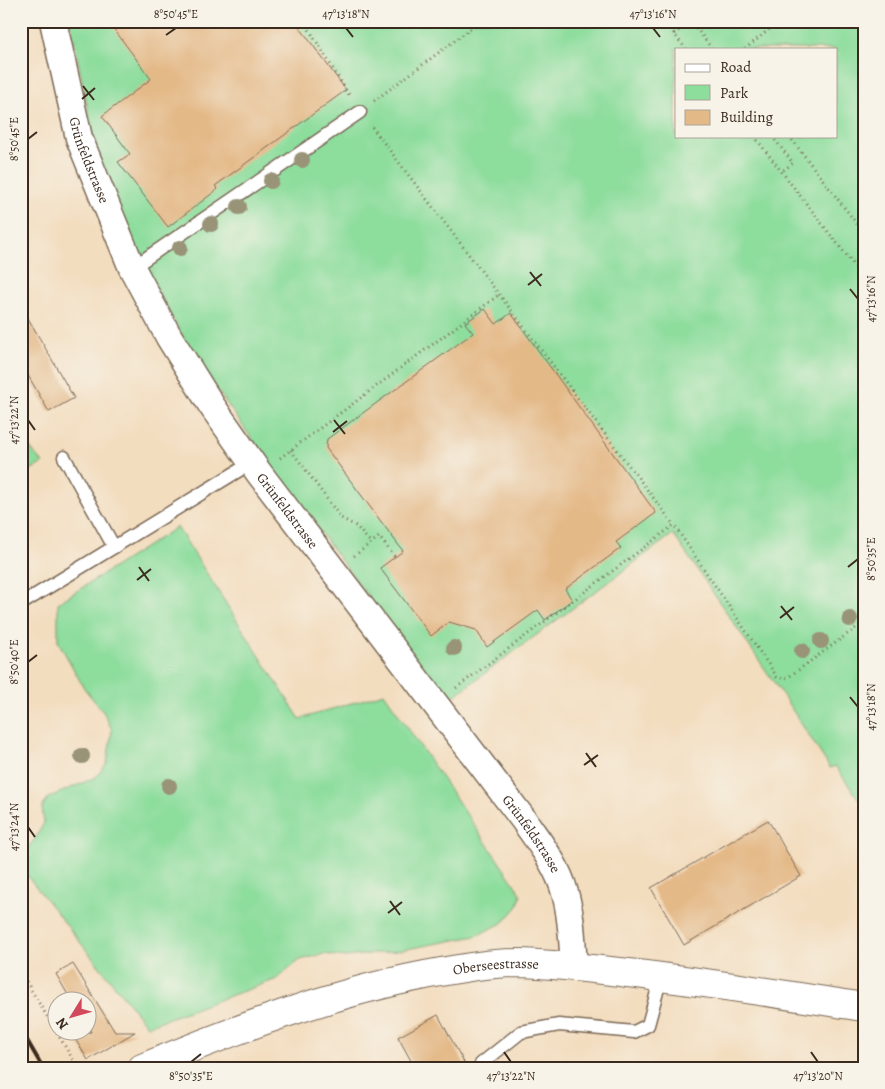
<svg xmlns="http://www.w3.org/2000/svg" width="885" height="1089" font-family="Alegreya,serif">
  <rect width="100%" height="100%" fill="#f7f3e8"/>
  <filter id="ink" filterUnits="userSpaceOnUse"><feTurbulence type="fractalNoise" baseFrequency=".02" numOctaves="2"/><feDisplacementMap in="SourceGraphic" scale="10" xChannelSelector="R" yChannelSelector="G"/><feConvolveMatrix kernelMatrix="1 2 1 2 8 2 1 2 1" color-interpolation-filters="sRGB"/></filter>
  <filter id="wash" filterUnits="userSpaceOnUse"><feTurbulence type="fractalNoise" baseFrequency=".0096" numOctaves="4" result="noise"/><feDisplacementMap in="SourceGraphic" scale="20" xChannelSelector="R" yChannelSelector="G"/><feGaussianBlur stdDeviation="1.12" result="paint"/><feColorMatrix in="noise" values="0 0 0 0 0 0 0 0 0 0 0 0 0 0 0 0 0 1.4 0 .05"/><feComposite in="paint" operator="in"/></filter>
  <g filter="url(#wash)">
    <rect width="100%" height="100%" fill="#f3ddbf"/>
    <!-- green -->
    <g fill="#8ddd9d" stroke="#64845e" fill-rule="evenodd">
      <path d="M70 21H864V812L861 808 862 804 835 766 830 768 782 694 673 534 446 702 269 463 201 367 168 311 129 237 96 150ZM676 49H836V136H676Z"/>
      <path d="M21 438 43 463 21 475Z"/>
      <path d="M177 527 300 719 384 693 521 894 518 906 504 922 476 936 396 951 345 957 324 954 300 960 277 979 147 1026 21 868V852L33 842 44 823 42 808 48 798 96 777 107 763 112 730 104 713 84 688 58 641V603Z"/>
    </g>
    <g id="blocks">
      <!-- building -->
      <g fill="#e4b988">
        <path d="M108 21H295L346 90 215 186 218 189 168 227 118 162 130 154 102 116 151 79Z"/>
        <path d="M21 306 74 398 49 412 21 363Z"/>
        <path d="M485 309 496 324 511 313 656 513 616 542 621 548 565 589 572 600 545 620 538 610 487 647 476 630 449 622 431 636 380 568 403 551 326 448 327 439 473 333 465 323Z"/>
        <path d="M768 820 801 876 684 945 651 888Z"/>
        <path d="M73 964 115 1032H135L88 1060 71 1032H91L88 1026V1002H72L56 974Z"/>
        <path d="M438 1015 467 1068H415L398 1037Z"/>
      </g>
    </g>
  </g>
  <g filter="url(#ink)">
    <use href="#blocks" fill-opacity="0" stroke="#7b6956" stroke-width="1"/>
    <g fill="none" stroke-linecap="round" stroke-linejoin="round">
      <defs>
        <g id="service">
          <path d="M132 268 360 112"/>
          <path d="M64 457 114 547"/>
          <path d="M21 604 251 463"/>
          <path d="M481 1064 521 1032 559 1025 634 1032 648 1025 661 977"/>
        </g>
        <g id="minor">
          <path id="s1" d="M53 21 79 138 132 268 169 337 212 406 259 473 523 819C539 842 558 866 565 893 572 917 572 942 574 966"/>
        </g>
        <g id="tertiary">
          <path id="s2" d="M142 1068C234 1030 328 994 425 975 456 969 488 963 519 963 555 964 592 969 628 973 707 982 785 995 864 1007"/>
        </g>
      </defs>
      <!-- service casing -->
      <use href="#service" stroke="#7b6956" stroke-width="15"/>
      <!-- minor casing -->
      <use href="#minor" stroke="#7b6956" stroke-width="29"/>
      <!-- tertiary casing -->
      <use href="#tertiary" stroke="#7b6956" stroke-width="30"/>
      <!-- path -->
      <g stroke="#7b6956" stroke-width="3" stroke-dasharray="1 4" stroke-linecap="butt">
        <path d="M304 21 349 95"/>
        <path d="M664 21 686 49"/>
        <path d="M674 34 691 21 712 49"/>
        <path d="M745 49 776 24 777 21"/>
        <path d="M374 101 481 21"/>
        <path d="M372 127 674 525"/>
        <path d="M754 136 864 278"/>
        <path d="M772 136 793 163 782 171"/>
        <path d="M789 136 864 233"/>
        <path d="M291 450 341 518 356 526 371 543"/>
        <path d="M280 458 500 294"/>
        <path d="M354 556 379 537 395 557"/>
        <path d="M456 688 674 525 777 677 783 679 790 676 864 622"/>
        <path d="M21 973 78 1068"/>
      </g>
      <!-- service -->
      <use href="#service" stroke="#fff" stroke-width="12"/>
      <!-- minor -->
      <use href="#minor" stroke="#fff" stroke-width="26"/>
      <!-- tertiary -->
      <use href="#tertiary" stroke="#fff" stroke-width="28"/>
      <!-- rail -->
      <path stroke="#3b2a1e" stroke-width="4" d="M21 1030 43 1068"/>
    </g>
    <!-- trees -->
    <g fill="#999378">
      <circle cx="302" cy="160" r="8"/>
      <circle cx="271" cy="181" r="8"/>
      <circle cx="239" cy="207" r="8"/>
      <circle cx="211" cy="224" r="8"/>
      <circle cx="180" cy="248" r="8"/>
      <circle cx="850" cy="619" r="8"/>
      <circle cx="821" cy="641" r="8"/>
      <circle cx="454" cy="648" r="8"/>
      <circle cx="802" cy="651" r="8"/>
      <circle cx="82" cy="756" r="8"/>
      <circle cx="169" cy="786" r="8"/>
    </g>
  </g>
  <!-- ticks -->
  <path fill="none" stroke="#3b2a1e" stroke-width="2" d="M346 28 353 37M653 28 660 37M166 35 176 28M83 86 94 100M82 99 95 88M28 139 37 132M530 272 541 286M528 285 542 274M850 289 858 299M28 420 35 430M334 420 345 434M333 432 347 421M139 567 149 581M848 567 858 559M137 580 151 569M781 606 792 620M780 618 794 607M28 662 37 655M850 697 858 707M586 753 596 767M584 765 598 755M28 827 35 837M390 901 400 915M388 913 402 902M504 1052 511 1062M811 1052 818 1062M191 1062 201 1054"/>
  <g text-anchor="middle" stroke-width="4.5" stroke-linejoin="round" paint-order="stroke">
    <!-- street labels -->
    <g font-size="14" fill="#3b2a1e" stroke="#f7f3e8">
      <text dy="5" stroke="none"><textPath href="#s1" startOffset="144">Grünfeldstrasse</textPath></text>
      <text dy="5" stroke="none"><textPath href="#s1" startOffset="549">Grünfeldstrasse</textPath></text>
      <text dy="5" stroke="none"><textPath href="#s1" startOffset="954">Grünfeldstrasse</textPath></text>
      <text dy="5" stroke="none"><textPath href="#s2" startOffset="370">Oberseestrasse</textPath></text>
    </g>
  </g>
  <!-- margin -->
  <rect width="885" height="1089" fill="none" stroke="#f7f3e8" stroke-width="55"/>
  <!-- legend -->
  <rect x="675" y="48" width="162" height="90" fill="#f7f3e8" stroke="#aca397"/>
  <rect x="685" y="64" width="25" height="8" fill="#ffffff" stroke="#aca397"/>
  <text x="720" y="72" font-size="15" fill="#3b2a1e">Road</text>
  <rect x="685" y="85" width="25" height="15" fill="#8ddd9d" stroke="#aca397"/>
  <text x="720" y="98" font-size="15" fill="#3b2a1e">Park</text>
  <rect x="685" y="110" width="25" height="15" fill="#e4b988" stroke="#aca397"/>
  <text x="720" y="122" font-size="15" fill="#3b2a1e">Building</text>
  <!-- north arrow -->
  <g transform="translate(72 1016) rotate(233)"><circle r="24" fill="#f7f3e8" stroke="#aca397"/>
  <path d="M0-4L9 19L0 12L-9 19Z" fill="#d1495b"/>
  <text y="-8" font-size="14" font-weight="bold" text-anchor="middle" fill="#3b2a1e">N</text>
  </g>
  <rect x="28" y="28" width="830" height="1034" fill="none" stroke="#3b2a1e" stroke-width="2"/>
  <g font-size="12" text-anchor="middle" fill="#3b2a1e">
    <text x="176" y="18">8°50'45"E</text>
    <text x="346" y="18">47°13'18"N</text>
    <text x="653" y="18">47°13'16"N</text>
    <text transform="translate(14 139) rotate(-90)" y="4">8°50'45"E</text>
    <text transform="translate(871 299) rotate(-90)" y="4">47°13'16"N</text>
    <text transform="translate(14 420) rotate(-90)" y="4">47°13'22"N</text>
    <text transform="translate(871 559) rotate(-90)" y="4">8°50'35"E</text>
    <text transform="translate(14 662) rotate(-90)" y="4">8°50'40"E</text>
    <text transform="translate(871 707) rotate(-90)" y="4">47°13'18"N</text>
    <text transform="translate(14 827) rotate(-90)" y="4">47°13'24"N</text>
    <text x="191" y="1080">8°50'35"E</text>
    <text x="511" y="1080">47°13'22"N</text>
    <text x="818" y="1080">47°13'20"N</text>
  </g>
</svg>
